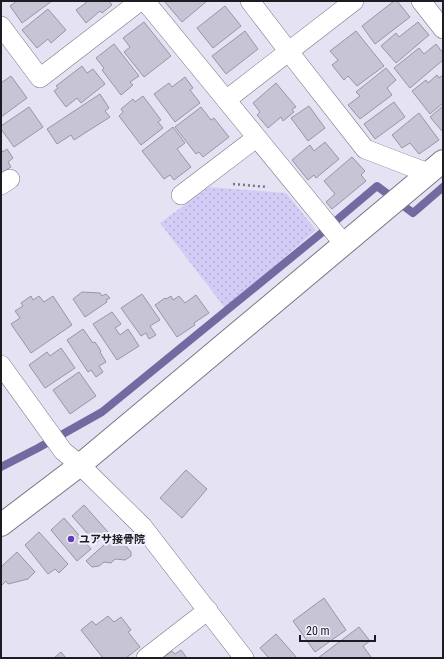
<svg xmlns="http://www.w3.org/2000/svg" width="444" height="659" font-family="'Roboto Condensed','Noto Sans JP',sans-serif">
  <defs>
    <pattern id="park-dots" width="8" height="8" patternUnits="userSpaceOnUse"><rect width="8" height="8" fill="#d3ccf7"/><path d="M2 2h.1M6 6h.1" fill="none" stroke="#b5afd3" stroke-width="1.8" stroke-linecap="round"/></pattern>
  </defs>
  <rect width="100%" height="100%" fill="#e5e2f3"/>
  <!-- park -->
  <path fill="url(#park-dots)" d="M209 187 286 193 316 230 225 308 160 223Z"/>
  <g fill="none" stroke-linecap="round" stroke-linejoin="round">
    <!-- stream -->
    <path stroke="#7469a1" stroke-width="8" d="M1 467 38 448 102 412 319 235 377 186 413 213 443 187"/>
  </g>
  <!-- building -->
  <g fill="#c7c5d5" stroke="#9896a5">
    <path d="M17 1H52L22 23 10 6Z"/>
    <path d="M85 1H109L112 5 102 13 100 11 86 23 76 10 86 3Z"/>
    <path d="M164 1H207L182 22Z"/>
    <path d="M394 1H397L410 17 375 44 362 26Z"/>
    <path d="M225 6 241 26 213 48 197 28Z"/>
    <path d="M48 9 66 30 51 43 48 39 37 48 22 30Z"/>
    <path d="M144 22 171 56 144 77 124 52 130 47 123 38Z"/>
    <path d="M418 22 429 35 396 63 381 46 396 33 399 37Z"/>
    <path d="M245 31 258 49 226 74 212 56Z"/>
    <path d="M356 31 384 66 357 86 348 76 344 80 332 65 338 60 330 51Z"/>
    <path d="M114 44 139 76 130 82 133 85 121 95 102 70 104 68 96 58Z"/>
    <path d="M436 44 443 53V60L410 88 394 68 419 48 424 54Z"/>
    <path d="M82 66 87 73 93 69 105 84 81 103 77 98 66 107 54 91 58 88 56 86Z"/>
    <path d="M386 68 396 80 387 88 392 95 360 119 348 105 360 96 356 92Z"/>
    <path d="M437 75 439 78 443 75V103L430 114 412 91 426 80 428 83Z"/>
    <path d="M11 76 27 98 1 117V83Z"/>
    <path d="M185 77 193 88 190 90 200 103 175 122 154 94 169 83 172 87Z"/>
    <path d="M276 83 296 107 292 109 294 112 283 121 281 117 268 128 257 115 260 112 253 103Z"/>
    <path d="M100 94 109 108 105 111 110 117 74 140 71 135 57 144 47 129Z"/>
    <path d="M143 96 161 120 158 122 163 128 141 145 119 116 123 112 121 109 133 99 135 102Z"/>
    <path d="M394 102 405 117 375 139 364 124Z"/>
    <path d="M309 106 325 128 308 141 291 118Z"/>
    <path d="M443 106V130L442 131 430 117Z"/>
    <path d="M29 107 43 127 14 147 1 129V126Z"/>
    <path d="M201 107 211 120 214 118 229 137 203 157 199 152 196 154 175 127Z"/>
    <path d="M419 113 439 140 419 154 410 143 402 148 392 135Z"/>
    <path d="M173 127 185 143 177 149 191 167 174 180 170 175 164 179 142 151Z"/>
    <path d="M325 142 339 159 316 178 314 175 308 180 292 160 310 145 314 151Z"/>
    <path d="M1 149 3 152 7 149 13 158 8 162 11 167 1 173Z"/>
    <path d="M352 157 365 171 361 175 366 181 332 209 326 202 335 194 324 181Z"/>
    <path d="M82 292 100 293 102 296 106 294 110 298 106 300 107 302 85 317 73 299Z"/>
    <path d="M142 294 160 320 150 326 156 335 149 339 146 333 141 336 121 308Z"/>
    <path d="M196 295 209 313 194 323 195 325 177 337 155 305 165 298 166 299 171 296 173 300 179 296 185 303Z"/>
    <path d="M31 296 33 300 39 296 44 302 53 296 72 325 31 353 11 324 20 318 15 311 23 306 21 303Z"/>
    <path d="M112 312 121 324 115 328 120 335 128 329 139 346 117 360 93 324Z"/>
    <path d="M83 329 93 343 95 342 101 351 100 352 106 362 99 366 103 372 96 377 91 370 88 372 67 340Z"/>
    <path d="M61 348 75 368 45 388 29 365 47 352 50 356Z"/>
    <path d="M79 372 96 396 70 414 53 390Z"/>
    <path d="M186 470 207 489 182 518 160 498Z"/>
    <path d="M84 505 108 532 96 543 72 516Z"/>
    <path d="M64 518 91 549 77 561 51 530Z"/>
    <path d="M39 532 68 564 59 573 55 569 48 574 25 545Z"/>
    <path d="M113 537H118L131 552V556L125 560 115 559 111 563 104 562 99 566 92 567 86 561Z"/>
    <path d="M17 552 35 572 28 579 8 584 6 581 1 586V567Z"/>
    <path d="M324 598 346 630 315 652 293 621Z"/>
    <path d="M108 616 114 622 121 617 131 630 128 632 140 647 126 658H103L81 630 92 621 96 625Z"/>
    <path d="M359 627 370 641 363 646 371 657 369 658H318Z"/>
    <path d="M276 634 297 658H269L260 648Z"/>
    <path d="M181 650 187 658H163L172 651 175 654Z"/>
    <path d="M61 652 66 658H54Z"/>
  </g>
  <g fill="none" stroke-linecap="round" stroke-linejoin="round">
    <defs>
      <g id="minor">
        <path d="M145 1 344 244"/>
        <path d="M250 1 289 52 365 149 428 173"/>
        <path d="M421 1 443 29"/>
        <path d="M1 26 40 78 140 1"/>
        <path d="M226 100 354 1"/>
        <path d="M1 185 10 179"/>
        <path d="M181 195 256 138"/>
        <path d="M1 365 63 451 80 465 143 527 244 658"/>
        <path d="M146 658 208 610"/>
      </g>
      <path id="tertiary" d="M1 525 80 465 443 161"/>
    </defs>
    <!-- minor casing -->
    <use href="#minor" stroke="#787684" stroke-width="20"/>
    <!-- tertiary casing -->
    <use href="#tertiary" stroke="#787684" stroke-width="24"/>
    <!-- path -->
    <path stroke="#787681" stroke-width="2.5" stroke-dasharray="2 3" stroke-linecap="butt" d="M233 184 268 187"/>
    <!-- minor -->
    <use href="#minor" stroke="#fff" stroke-width="19"/>
    <!-- tertiary -->
    <use href="#tertiary" stroke="#fff" stroke-width="22"/>
  </g>
  <!-- markers -->
  <circle fill="#633db5" stroke="#f2f0fd" stroke-width="1.5" cx="71" cy="539" r="4"/>
  <g text-anchor="middle" stroke-width="4" stroke-linejoin="round" paint-order="stroke">
    <!-- poi labels -->
    <g font-size="11" font-weight="bold" fill="#1d1c22" stroke="#f2f0fd" text-anchor="start">
      <text x="79" y="543">ユアサ接骨院</text>
    </g>
  </g>
  <!-- border -->
  <rect width="444" height="659" fill="none" stroke="#1d1c22" stroke-width="4"/>
  <!-- scale -->
  <path d="M300 635v6h75v-6" fill="none" stroke="#1d1c22" stroke-width="2"/>
  <text x="306" y="635" font-size="12" fill="#1d1c22" stroke="#f2f0fd" stroke-width="3" paint-order="stroke">20 m</text>
</svg>
